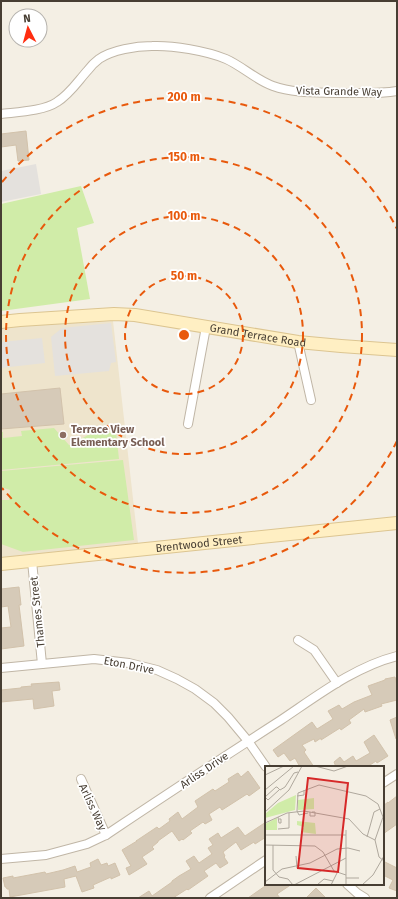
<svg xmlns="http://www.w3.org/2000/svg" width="398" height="899" font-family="'Fira Sans',sans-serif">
  <rect width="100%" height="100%" fill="#f4efe4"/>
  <!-- education -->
  <path fill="#eee4cc" d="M113 321 138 543 1 558V328L16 326Z"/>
  <!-- green -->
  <g fill="#d0eca8">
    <path d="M81 186 94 223 77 228 90 299 1 311V204Z"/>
    <path d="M54 428 69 445 76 444 81 439 88 435 116 432 119 459 1 470V432H3V438L22 436 21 431Z"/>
    <path d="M123 460 134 540 23 552 1 544V500H9L10 490 1 487V471Z"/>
  </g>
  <!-- parking -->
  <g fill="#e4e1dd">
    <path d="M36 164 41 194 1 202V171Z"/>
    <path d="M111 323 116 362 111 363 109 371 55 376 51 337 62 328Z"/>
    <path d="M42 338 45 363 1 368V342Z"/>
  </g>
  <!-- building -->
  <g fill="#d6cab8" stroke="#d2c2ab">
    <path d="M26 131 29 160 18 161 16 145 1 147V134Z"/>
    <path d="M60 388 64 424 1 429V394Z"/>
    <path d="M19 587 21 605H19L24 646 1 649V628L11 627 8 606 1 607V589Z"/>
    <path d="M395 677 397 685V700L381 704 382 706 365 712 364 709 349 720 351 723 341 730 340 728 321 740V738L315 742 314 739 302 745 306 750 304 752 314 767H300L295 758 290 761 284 753 278 757 273 750 312 722 317 729 333 719 328 711 339 705 342 709 354 702 372 695 368 686 385 680V679Z"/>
    <path d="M59 682 60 690 52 691 54 706 34 709 33 699 1 702V690L21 688V687L32 686 31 684Z"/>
    <path d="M397 717V739H396L390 720Z"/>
    <path d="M374 735 388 756 377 763 376 761 367 767H336L334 762 340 757 344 762 353 756 356 761 370 753 364 742Z"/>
    <path d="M248 771 260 788 249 796 247 794 222 810 220 807 209 814 212 820 205 824 203 822 190 831 192 833 183 840 182 839 179 841 172 831 158 841V842L152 847 154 849 142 857 147 864 129 875 126 868 131 866 122 850 137 841H136L157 827 159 829 170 821 169 819 178 812 182 819 198 807 195 801 213 789 215 791 229 782 228 779 236 774 238 773 241 777Z"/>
    <path d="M397 796V824L383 834V806L388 802V803Z"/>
    <path d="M266 822V837L255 844 254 842 241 850 236 842 223 852 225 856 224 857 228 863 220 868 216 863 204 871 208 876 188 890 187 889 173 898H138L149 891 152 896 172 882V881L179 876 191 869 186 861 194 856 199 863 212 854 208 848 213 845 209 839 218 833 221 838 238 827 245 836Z"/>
    <path d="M98 859 101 865 107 863 108 866 115 863 120 875 111 879V877L93 885 94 888 82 892 76 876 64 879 65 887 10 897 9 889H7L6 887H5L3 878 13 876V878L45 872 46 874 63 870 75 866 77 872 91 867 90 863Z"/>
    <path d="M383 861 397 868V891L389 888 393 880 383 875Z"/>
    <path d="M268 884H292L277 894 280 898H248Z"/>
    <path d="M316 888 326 898H306Z"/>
  </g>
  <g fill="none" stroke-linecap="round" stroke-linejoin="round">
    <defs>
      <g id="street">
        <path d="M1 114C17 112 44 111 57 102 70 94 78 81 88 70 91 66 95 62 99 59 112 50 136 46 152 46 172 45 207 51 226 59 242 66 256 80 273 86 295 94 320 92 342 93 361 93 379 94 397 91"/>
        <path d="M298 342 311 400"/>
        <path d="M188 424 206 327"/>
        <path d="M32 561 42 664"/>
        <path d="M298 640 314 650 337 683"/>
        <path d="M1 668 94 659 129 663 157 670 177 679 195 689 214 703 228 717 248 741 266 767"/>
        <path d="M81 779 106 835"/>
        <path d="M383 783 397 774"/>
        <path d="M1 859 46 855 87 844 106 835C164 796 222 758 281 720 317 696 354 667 397 656"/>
        <path d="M347 884 357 893 365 898"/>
        <path d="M210 898 266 860"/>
      </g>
      <g id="secondary">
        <path id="s1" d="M1 322 20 320 114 314 135 315 298 342 341 346 397 350"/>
        <path id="s2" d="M1 564 397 523"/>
      </g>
    </defs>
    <!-- street casing -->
    <use href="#street" stroke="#c0b6a6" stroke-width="10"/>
    <!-- secondary casing -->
    <use href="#secondary" stroke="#dcc591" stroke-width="14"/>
    <!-- street -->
    <use href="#street" stroke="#fff" stroke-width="8"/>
    <!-- secondary -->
    <use href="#secondary" stroke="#ffefc3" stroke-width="12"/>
  </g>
  <!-- distance rings -->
  <g fill="none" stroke="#e8590c" stroke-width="2" stroke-dasharray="7 5">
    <circle cx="184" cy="335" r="59"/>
    <circle cx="184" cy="335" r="119"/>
    <circle cx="184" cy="335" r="178"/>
    <path d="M397 441A238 238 0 0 1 2 488M2 182A238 238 0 0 1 397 229"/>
  </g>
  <!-- markers -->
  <circle fill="#8d6e63" stroke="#fff" stroke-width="1.5" cx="63" cy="435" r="4"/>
  <g text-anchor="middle" stroke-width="3.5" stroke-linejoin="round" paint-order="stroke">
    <!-- street labels -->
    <g font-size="11" fill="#473e33" stroke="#fff">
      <text transform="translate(339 91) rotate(1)" y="4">Vista Grande Way</text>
      <text dy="4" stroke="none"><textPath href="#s1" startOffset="259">Grand Terrace Road</textPath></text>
      <text dy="4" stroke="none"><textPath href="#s2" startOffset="199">Brentwood Street</textPath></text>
      <text transform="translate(37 612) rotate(-96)" y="4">Thames Street</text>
      <text transform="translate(129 665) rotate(11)" y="4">Eton Drive</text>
      <text transform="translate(204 770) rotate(-34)" y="4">Arliss Drive</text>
      <text transform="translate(93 807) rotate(65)" y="4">Arliss Way</text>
    </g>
    <!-- education labels -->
    <g font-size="11" font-weight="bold" fill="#785e54" stroke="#fff" text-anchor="start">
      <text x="71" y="433">Terrace View<tspan x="71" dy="13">Elementary School</tspan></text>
    </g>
  </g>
  <!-- overview -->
  <g transform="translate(265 766)">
    <rect width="119" height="119" fill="#f4efe4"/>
    <path d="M31 29 30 44 0 52V48L13 37ZM49 32V43L33 44V34ZM12 52V64H0V58ZM32 55 50 57 51 68 36 66 39 61 32 59Z" fill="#d0eca8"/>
    <path fill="none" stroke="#afa89d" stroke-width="1" d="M50 0 69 5 83 0M0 9 19 0M0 24 29 0M14 24 3 34 0 31 11 21H12L15 24 20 21 29 7 33 6M32 30 39 29V24M32 45 33 27 54 19 101 30 113 38 118 51 110 74M32 45 34 49 43 47M0 46 24 24 37 0M45 46V50H50V46H47M13 51 14 57H16V53H14M0 57 22 47 39 45 84 53 98 68 110 74 114 91 119 95M13 63 24 62V47M81 64V119M0 69H81M102 71 109 46 115 43M0 79 50 80 58 86 69 105 81 109M8 79V104L14 111 23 113 28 119M31 90 32 102M81 112H94M0 116 17 103 45 97 72 83 83 82 95 85M29 119 81 92M52 119 59 113 68 115M66 119 72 107M97 119 108 109 119 90"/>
    <path fill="#d62828" fill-opacity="0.15" stroke="#d62828" stroke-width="2" d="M43 12 83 17 73 106 33 102Z"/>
    <rect width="119" height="119" fill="none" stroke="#473e33" stroke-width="2"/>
  </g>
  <circle cx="184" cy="335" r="6" fill="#e8590c" stroke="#fff" stroke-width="2"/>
  <g font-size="12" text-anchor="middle" font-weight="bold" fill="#e8590c" stroke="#fff" stroke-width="3.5" stroke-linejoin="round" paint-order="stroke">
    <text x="184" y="101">200 m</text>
    <text x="184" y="161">150 m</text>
    <text x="184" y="220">100 m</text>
    <text x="184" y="280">50 m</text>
  </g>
  <!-- border -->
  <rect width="398" height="899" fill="none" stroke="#473e33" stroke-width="4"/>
  <!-- north arrow -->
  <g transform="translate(28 28) rotate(354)"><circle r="19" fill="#ffffff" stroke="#b5b2ad"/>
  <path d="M0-3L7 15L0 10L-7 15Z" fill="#ff2d10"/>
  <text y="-6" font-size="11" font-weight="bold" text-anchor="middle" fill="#473e33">N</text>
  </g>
</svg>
